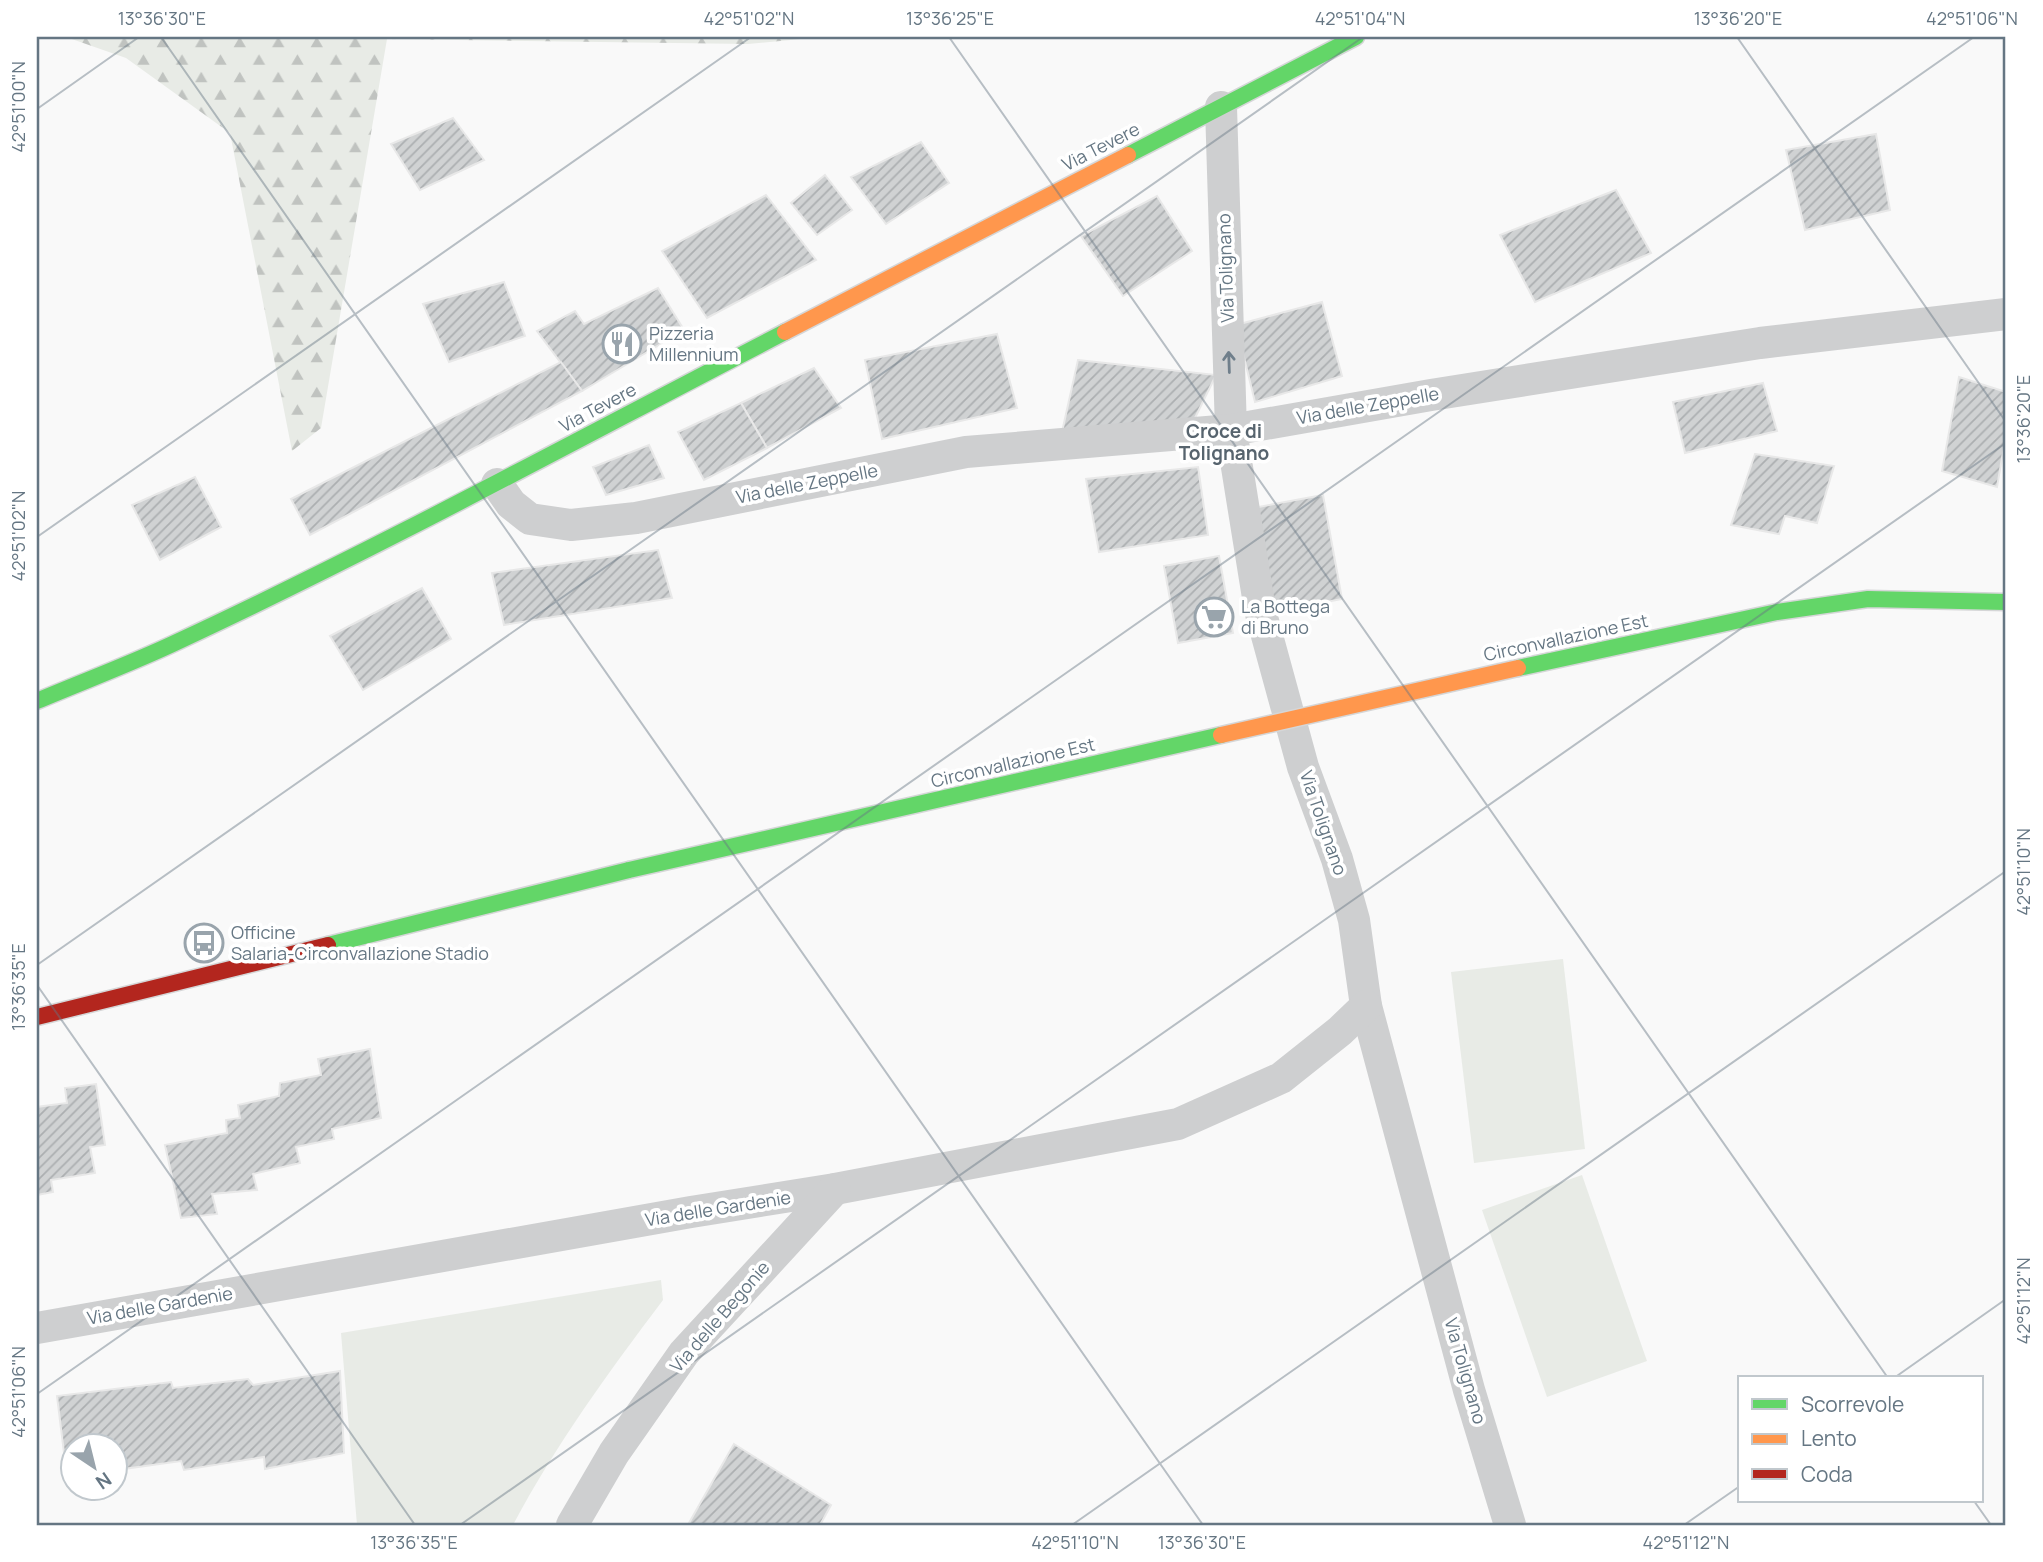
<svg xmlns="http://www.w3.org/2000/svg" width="2043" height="1562" font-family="Manrope,sans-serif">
  <defs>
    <pattern id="forest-firs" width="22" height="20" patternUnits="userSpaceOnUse" patternTransform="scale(1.75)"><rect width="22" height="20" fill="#e8ebe6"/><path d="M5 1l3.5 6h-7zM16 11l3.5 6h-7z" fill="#c0c3c0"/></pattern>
    <pattern id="building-hatch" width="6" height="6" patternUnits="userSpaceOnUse" patternTransform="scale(1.75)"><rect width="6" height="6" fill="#d0d2d3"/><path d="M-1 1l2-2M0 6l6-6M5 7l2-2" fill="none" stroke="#acafb1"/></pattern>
  </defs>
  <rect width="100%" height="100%" fill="#f9f9f9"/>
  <!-- green -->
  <g fill="#e8ebe6">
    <path d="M1563 959 1585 1149 1474 1163 1451 972Z"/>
    <path d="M1582 1175 1647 1361 1547 1397 1482 1210Z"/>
    <path d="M661 1280 663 1300C608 1373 556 1444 513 1525H357L341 1333Z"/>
  </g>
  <!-- forest -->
  <path fill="url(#forest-firs)" d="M66 37H822L748 44 387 39 321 428 292 451 230 133 126 58Z"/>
  <!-- building -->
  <g fill="url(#building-hatch)" stroke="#e8e8e8" stroke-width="2">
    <path d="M453 118 484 160 420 190 391 144Z"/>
    <path d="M1876 134 1890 210 1805 230 1786 150Z"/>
    <path d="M921 142 949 183 886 224 851 177Z"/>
    <path d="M825 175 852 210 817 235 791 203Z"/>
    <path d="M1616 190 1651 253 1535 302 1500 235Z"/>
    <path d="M766 195 816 260 707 318 662 251Z"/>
    <path d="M1157 196 1192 251 1123 296 1081 236Z"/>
    <path d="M504 282 525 336 449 362 423 304Z"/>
    <path d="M658 288 684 330 582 391 537 331 575 311 584 324Z"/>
    <path d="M1322 302 1342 376 1255 402 1236 325Z"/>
    <path d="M997 334 1017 408 882 439 865 360Z"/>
    <path d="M1078 360 1216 375 1193 422 1062 432Z"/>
    <path d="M561 362 582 391 310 535 291 499Z"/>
    <path d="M814 368 841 408 767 448 741 403Z"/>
    <path d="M1959 377 2006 392V435L1997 487 1942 471Z"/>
    <path d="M1763 383 1777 431 1685 453 1673 402Z"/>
    <path d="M741 403 767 448 704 480 678 432Z"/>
    <path d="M649 445 664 478 606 495 593 467Z"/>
    <path d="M1755 454 1834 466 1817 523 1785 516 1779 534 1731 525Z"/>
    <path d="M1198 467 1208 535 1099 552 1086 479Z"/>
    <path d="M195 477 221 527 160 560 132 505Z"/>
    <path d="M1323 495 1342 599 1273 612 1253 508Z"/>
    <path d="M658 550 672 598 504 625 492 573Z"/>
    <path d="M1219 556 1233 633 1178 643 1164 566Z"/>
    <path d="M422 588 451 639 363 690 330 636Z"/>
    <path d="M370 1049 381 1118 332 1129 334 1139 296 1147 300 1163 253 1174 257 1190 212 1194 217 1214 181 1218 165 1145 227 1133 226 1120 240 1118 238 1105 279 1096 280 1083 321 1075 318 1059Z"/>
    <path d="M96 1084 105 1145 90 1147 95 1173 51 1180 53 1192 37 1195V1107L67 1103 65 1088Z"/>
    <path d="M340 1371 344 1453 265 1469 264 1457 184 1470 181 1461 116 1470V1446H74V1476L67 1477 57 1396 171 1382 173 1388 248 1379 253 1385Z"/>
    <path d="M734 1444 831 1505 820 1525H692L689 1523Z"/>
  </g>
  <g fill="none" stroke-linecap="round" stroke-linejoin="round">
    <defs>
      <g id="fast">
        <path d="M1128 155 1356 37"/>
        <path d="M1518 668 1777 612 1868 599 2006 602"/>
        <path d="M37 701C84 681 133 663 179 641 385 545 584 436 785 332"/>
        <path d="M328 945 629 870"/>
      </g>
      <path id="slow" d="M785 332 1128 155"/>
      <path id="jam" d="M37 1017 328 945"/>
    </defs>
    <!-- fast casing -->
    <use href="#fast" stroke="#d5d6d7" stroke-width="19"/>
    <!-- slow casing -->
    <use href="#slow" stroke="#d5d6d7" stroke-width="19"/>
    <!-- jam casing -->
    <use href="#jam" stroke="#d5d6d7" stroke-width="19"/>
    <!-- street -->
    <g stroke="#cecfd0" stroke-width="32">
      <path d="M1221 107 1231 430 1260 610 1303 767 1337 859 1354 920 1366 1006 1469 1390 1510 1525"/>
      <path d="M497 484 511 504 530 519 571 525 636 518 966 452 1231 430 1431 395 1760 343 2006 314"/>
      <path d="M37 1328 691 1212 835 1189 1178 1124 1281 1078 1340 1031 1366 1006"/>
      <path d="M572 1525 614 1453 684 1353 835 1189"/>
    </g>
    <!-- fast -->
    <use href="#fast" stroke="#63d668" stroke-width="16"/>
    <!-- slow -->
    <use href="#slow" stroke="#ff974d" stroke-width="16"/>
    <!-- jam -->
    <use href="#jam" stroke="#b3261e" stroke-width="16"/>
    <defs>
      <path id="fast-bridge" d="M629 870 1221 735"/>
      <path id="slow-bridge" d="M1221 735 1518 668"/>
    </defs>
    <!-- fast-bridge casing -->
    <use href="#fast-bridge" stroke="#d5d6d7" stroke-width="19" stroke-linecap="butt"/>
    <!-- slow-bridge casing -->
    <use href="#slow-bridge" stroke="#d5d6d7" stroke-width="19" stroke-linecap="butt"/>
    <!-- fast-bridge -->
    <use href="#fast-bridge" stroke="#63d668" stroke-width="16"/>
    <!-- slow-bridge -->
    <use href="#slow-bridge" stroke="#ff974d" stroke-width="16"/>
  </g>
  <!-- one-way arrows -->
  <defs><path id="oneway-shaft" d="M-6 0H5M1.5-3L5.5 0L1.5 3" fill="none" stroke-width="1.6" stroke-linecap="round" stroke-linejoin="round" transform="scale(1.75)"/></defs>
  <use stroke="#707f8b" href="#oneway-shaft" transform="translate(1229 362) rotate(-92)"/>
  <!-- ticks -->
  <path fill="none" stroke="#657683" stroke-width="2" stroke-opacity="0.45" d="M161 37 1203 1525M949 37 1888 1378M1737 37 2006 422M37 109 139 37M37 537 751 37M37 965 1363 37M37 985 415 1525M1894 1378 2006 1299M37 1394 1974 37M1974 1501 1991 1525M460 1525 2006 443M1072 1525 2006 871M1684 1525 1740 1486"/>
  <!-- icons -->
  <defs>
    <symbol id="restaurant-ring" viewBox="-11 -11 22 22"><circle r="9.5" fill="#fff" stroke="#99a4ac" stroke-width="1.5"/><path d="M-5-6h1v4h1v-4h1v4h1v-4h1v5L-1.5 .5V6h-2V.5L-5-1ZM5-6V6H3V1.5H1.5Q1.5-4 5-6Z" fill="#99a4ac"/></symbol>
    <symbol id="supermarket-ring" viewBox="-11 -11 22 22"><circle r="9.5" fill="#fff" stroke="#99a4ac" stroke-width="1.5"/><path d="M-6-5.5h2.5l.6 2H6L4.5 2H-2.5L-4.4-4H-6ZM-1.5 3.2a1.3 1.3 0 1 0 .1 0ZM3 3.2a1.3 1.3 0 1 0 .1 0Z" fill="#99a4ac"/></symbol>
    <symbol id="bus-ring" viewBox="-11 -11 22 22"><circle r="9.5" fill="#fff" stroke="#99a4ac" stroke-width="1.5"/><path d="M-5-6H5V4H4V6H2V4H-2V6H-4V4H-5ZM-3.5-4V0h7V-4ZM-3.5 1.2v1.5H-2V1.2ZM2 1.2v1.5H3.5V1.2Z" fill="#99a4ac"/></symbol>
  </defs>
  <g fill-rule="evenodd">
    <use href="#restaurant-ring" x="600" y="322" width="44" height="44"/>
    <use href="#supermarket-ring" x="1192" y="595" width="44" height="44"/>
    <use href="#bus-ring" x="182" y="921" width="44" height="44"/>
  </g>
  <g text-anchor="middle" stroke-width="7" stroke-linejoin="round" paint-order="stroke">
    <!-- street labels -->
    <g font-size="18" fill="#657683" stroke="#fff">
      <text transform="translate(1101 147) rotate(-27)" y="6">Via Tevere</text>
      <text transform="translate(1226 268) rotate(-92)" y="6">Via Tolignano</text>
      <text transform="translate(1368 406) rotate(-10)" y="6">Via delle Zeppelle</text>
      <text transform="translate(598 408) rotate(-28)" y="6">Via Tevere</text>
      <text transform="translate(807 484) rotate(-11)" y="6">Via delle Zeppelle</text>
      <text transform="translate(1566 638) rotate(-12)" y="6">Circonvallazione Est</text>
      <text transform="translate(1013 763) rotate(-13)" y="6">Circonvallazione Est</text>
      <text transform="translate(1323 823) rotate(71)" y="6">Via Tolignano</text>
      <text transform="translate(718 1209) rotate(-9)" y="6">Via delle Gardenie</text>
      <text transform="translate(160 1306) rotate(-10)" y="6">Via delle Gardenie</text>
      <text transform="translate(720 1317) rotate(-49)" y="6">Via delle Begonie</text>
      <text transform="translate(1465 1371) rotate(74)" y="6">Via Tolignano</text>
    </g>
    <!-- poi labels -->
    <g font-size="18" fill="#657683" stroke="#fff" text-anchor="start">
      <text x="649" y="340">Pizzeria<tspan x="649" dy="21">Millennium</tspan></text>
      <text x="1241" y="613">La Bottega<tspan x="1241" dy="21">di Bruno</tspan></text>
      <text x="231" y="939">Officine<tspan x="231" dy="21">Salaria-Circonvallazione Stadio</tspan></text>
    </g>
    <!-- neighbourhood labels -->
    <g font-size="19" font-weight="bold" fill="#57646e" stroke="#fff">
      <text x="1224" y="438">Croce di<tspan x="1224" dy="22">Tolignano</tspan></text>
    </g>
  </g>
  <!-- border -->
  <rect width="2043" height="1562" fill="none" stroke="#ffffff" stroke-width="77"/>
  <!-- legend -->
  <rect x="1738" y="1376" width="245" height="126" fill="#ffffff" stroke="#c1c8cd" stroke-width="2"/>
  <rect x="1752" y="1399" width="35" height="10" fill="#63d668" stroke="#c1c8cd" stroke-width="2"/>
  <text x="1801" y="1412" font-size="21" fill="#657683">Scorrevole</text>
  <rect x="1752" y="1434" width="35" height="10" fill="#ff974d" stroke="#c1c8cd" stroke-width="2"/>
  <text x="1801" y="1446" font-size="21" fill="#657683">Lento</text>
  <rect x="1752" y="1469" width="35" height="10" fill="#b3261e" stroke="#c1c8cd" stroke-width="2"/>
  <text x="1801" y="1482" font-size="21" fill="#657683">Coda</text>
  <!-- north arrow -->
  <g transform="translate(94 1467) rotate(145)"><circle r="33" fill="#ffffff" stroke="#c1c8cd" stroke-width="2"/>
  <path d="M0-5L12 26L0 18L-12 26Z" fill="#99a4ac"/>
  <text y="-10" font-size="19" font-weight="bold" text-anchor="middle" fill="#657683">N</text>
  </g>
  <rect x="38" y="38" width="1966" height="1486" fill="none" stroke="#657683" stroke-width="2.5"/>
  <g font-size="18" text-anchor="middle" fill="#657683">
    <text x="162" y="25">13°36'30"E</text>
    <text x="749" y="25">42°51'02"N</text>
    <text x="950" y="25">13°36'25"E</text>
    <text x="1360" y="25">42°51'04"N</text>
    <text x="1738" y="25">13°36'20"E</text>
    <text x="1972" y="25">42°51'06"N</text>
    <text transform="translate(19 107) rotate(-90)" y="6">42°51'00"N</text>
    <text transform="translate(2024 419) rotate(-90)" y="6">13°36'20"E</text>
    <text transform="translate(19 536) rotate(-90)" y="6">42°51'02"N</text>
    <text transform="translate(2024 872) rotate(-90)" y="6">42°51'10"N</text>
    <text transform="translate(19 987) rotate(-90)" y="6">13°36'35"E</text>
    <text transform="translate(2024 1301) rotate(-90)" y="6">42°51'12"N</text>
    <text transform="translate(19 1392) rotate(-90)" y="6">42°51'06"N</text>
    <text x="414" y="1549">13°36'35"E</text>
    <text x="1075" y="1549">42°51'10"N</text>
    <text x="1202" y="1549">13°36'30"E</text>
    <text x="1686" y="1549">42°51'12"N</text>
  </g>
</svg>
